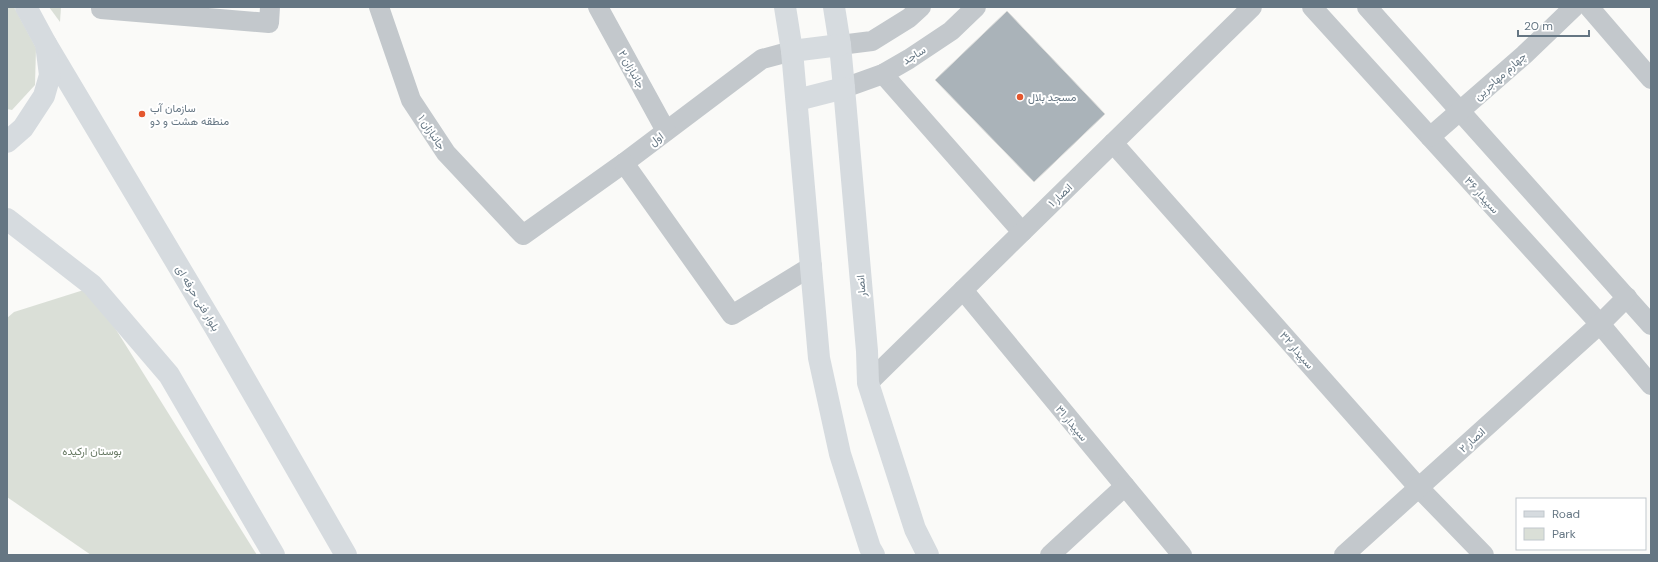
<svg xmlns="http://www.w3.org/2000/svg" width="1658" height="562" font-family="'DM Sans',Vazirmatn,sans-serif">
  <rect width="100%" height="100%" fill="#fafaf8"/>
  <!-- green -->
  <g fill="#dadfd7">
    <path d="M7 7H14L36 48 35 85 12 110 7 109Z"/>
    <path d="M49 7H61L60 22Z"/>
    <path d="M90 288 257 555H91L7 497V318L14 312Z"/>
  </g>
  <!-- building -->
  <path fill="#aab3b9" stroke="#dcdcda" d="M1007 11 1105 114 1034 182 935 80Z"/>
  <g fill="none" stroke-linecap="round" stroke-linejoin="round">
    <!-- street -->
    <g stroke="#c3c8cc" stroke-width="20">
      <path d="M101 7V9L269 23 270 7"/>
      <path d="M379 7 411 100 446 153 523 235 624 163 762 59 792 51"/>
      <path d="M598 7 666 131"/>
      <path d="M1312 7 1600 324 1651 385"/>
      <path d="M1367 7 1651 325"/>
      <path d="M1589 7 1651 79"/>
      <path d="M840 45 872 41 909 18 921 7"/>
      <path d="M883 74 1022 232"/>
      <path d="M844 88 883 74 909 59 951 31 976 7"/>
      <path d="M1430 137 1524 55 1574 7"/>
      <path d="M1113 143 1419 488 1484 555"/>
      <path d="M624 163 732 315 812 266"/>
      <path d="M963 290 1182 555"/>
      <path d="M868 383 1252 7"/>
      <path d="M1050 555 1125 486"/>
      <path d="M1344 555 1600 324 1627 297"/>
    </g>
    <!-- secondary -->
    <g stroke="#d6dbdf" stroke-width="22">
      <path d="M785 7 792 51 819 358 840 454 870 548 874 555"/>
      <path d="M834 7 840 45 844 88 867 351 868 383 915 529 928 555"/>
      <path d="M792 51 840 45"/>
      <path d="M797 100 844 88"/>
    </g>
    <!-- primary -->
    <g stroke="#d6dbdf" stroke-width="22">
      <path d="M46 44 216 329 346 555"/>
      <path d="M7 142 23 128 44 96 50 75 46 44 26 7"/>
      <path d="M7 219 92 285 169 375 274 555"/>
    </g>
  </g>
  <!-- markers -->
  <g fill="#e4572e" stroke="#fff" stroke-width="1.5">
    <circle cx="1020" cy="97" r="4"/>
    <circle cx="142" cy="114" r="4"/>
  </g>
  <g text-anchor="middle" stroke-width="4" stroke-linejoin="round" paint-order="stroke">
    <!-- street labels -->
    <g font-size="11" fill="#657683" stroke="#fff">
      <text transform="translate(914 55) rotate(-32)" y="4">ساجد</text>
      <text transform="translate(632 69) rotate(61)" y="4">جانبازان ۲</text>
      <text transform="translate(1500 76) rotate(-42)" y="4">چهارم مهاجرین</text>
      <text transform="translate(432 132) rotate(56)" y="4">جانبازان ۱</text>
      <text transform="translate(656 139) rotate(-37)" y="4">اول</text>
      <text transform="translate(1060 195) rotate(-44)" y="4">انصار ۱</text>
      <text transform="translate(1482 195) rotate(48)" y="4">سپیدار ۳۶</text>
      <text transform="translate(861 286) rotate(-95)" y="4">انصار</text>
      <text transform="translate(198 298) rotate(59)" y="4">بلوار فنی حرفه ای</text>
      <text transform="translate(1297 350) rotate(49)" y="4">سپیدار ۳۲</text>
      <text transform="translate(1072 423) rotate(50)" y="4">سپیدار ۳۱</text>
      <text transform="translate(1472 440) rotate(-42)" y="4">انصار ۲</text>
    </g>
    <!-- poi labels -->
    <g font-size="11" fill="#657683" stroke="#fff" text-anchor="start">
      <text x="1028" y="101">مسجد بلال</text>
      <text x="150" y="112">سازمان آب<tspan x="150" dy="13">منطقه هشت و دو</tspan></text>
    </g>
    <!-- park labels -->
    <g font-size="11" fill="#687a64" stroke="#fff">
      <text x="92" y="455">بوستان ارکیده</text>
    </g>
  </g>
  <!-- border -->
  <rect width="1658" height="562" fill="none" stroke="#657683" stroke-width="16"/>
  <!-- legend -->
  <rect x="1516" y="498" width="130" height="52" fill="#ffffff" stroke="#c1c8cd"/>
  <rect x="1524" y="511" width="20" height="6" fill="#d6dbdf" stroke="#c1c8cd"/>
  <text x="1552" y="518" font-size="12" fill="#657683">Road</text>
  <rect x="1524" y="528" width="20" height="12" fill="#dadfd7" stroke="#c1c8cd"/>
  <text x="1552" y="538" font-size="12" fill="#657683">Park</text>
  <!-- scale -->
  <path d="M1518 30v6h71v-6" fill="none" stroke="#657683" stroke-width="2"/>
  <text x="1524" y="30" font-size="12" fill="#657683" stroke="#ffffff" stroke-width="3" paint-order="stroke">20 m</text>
</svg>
